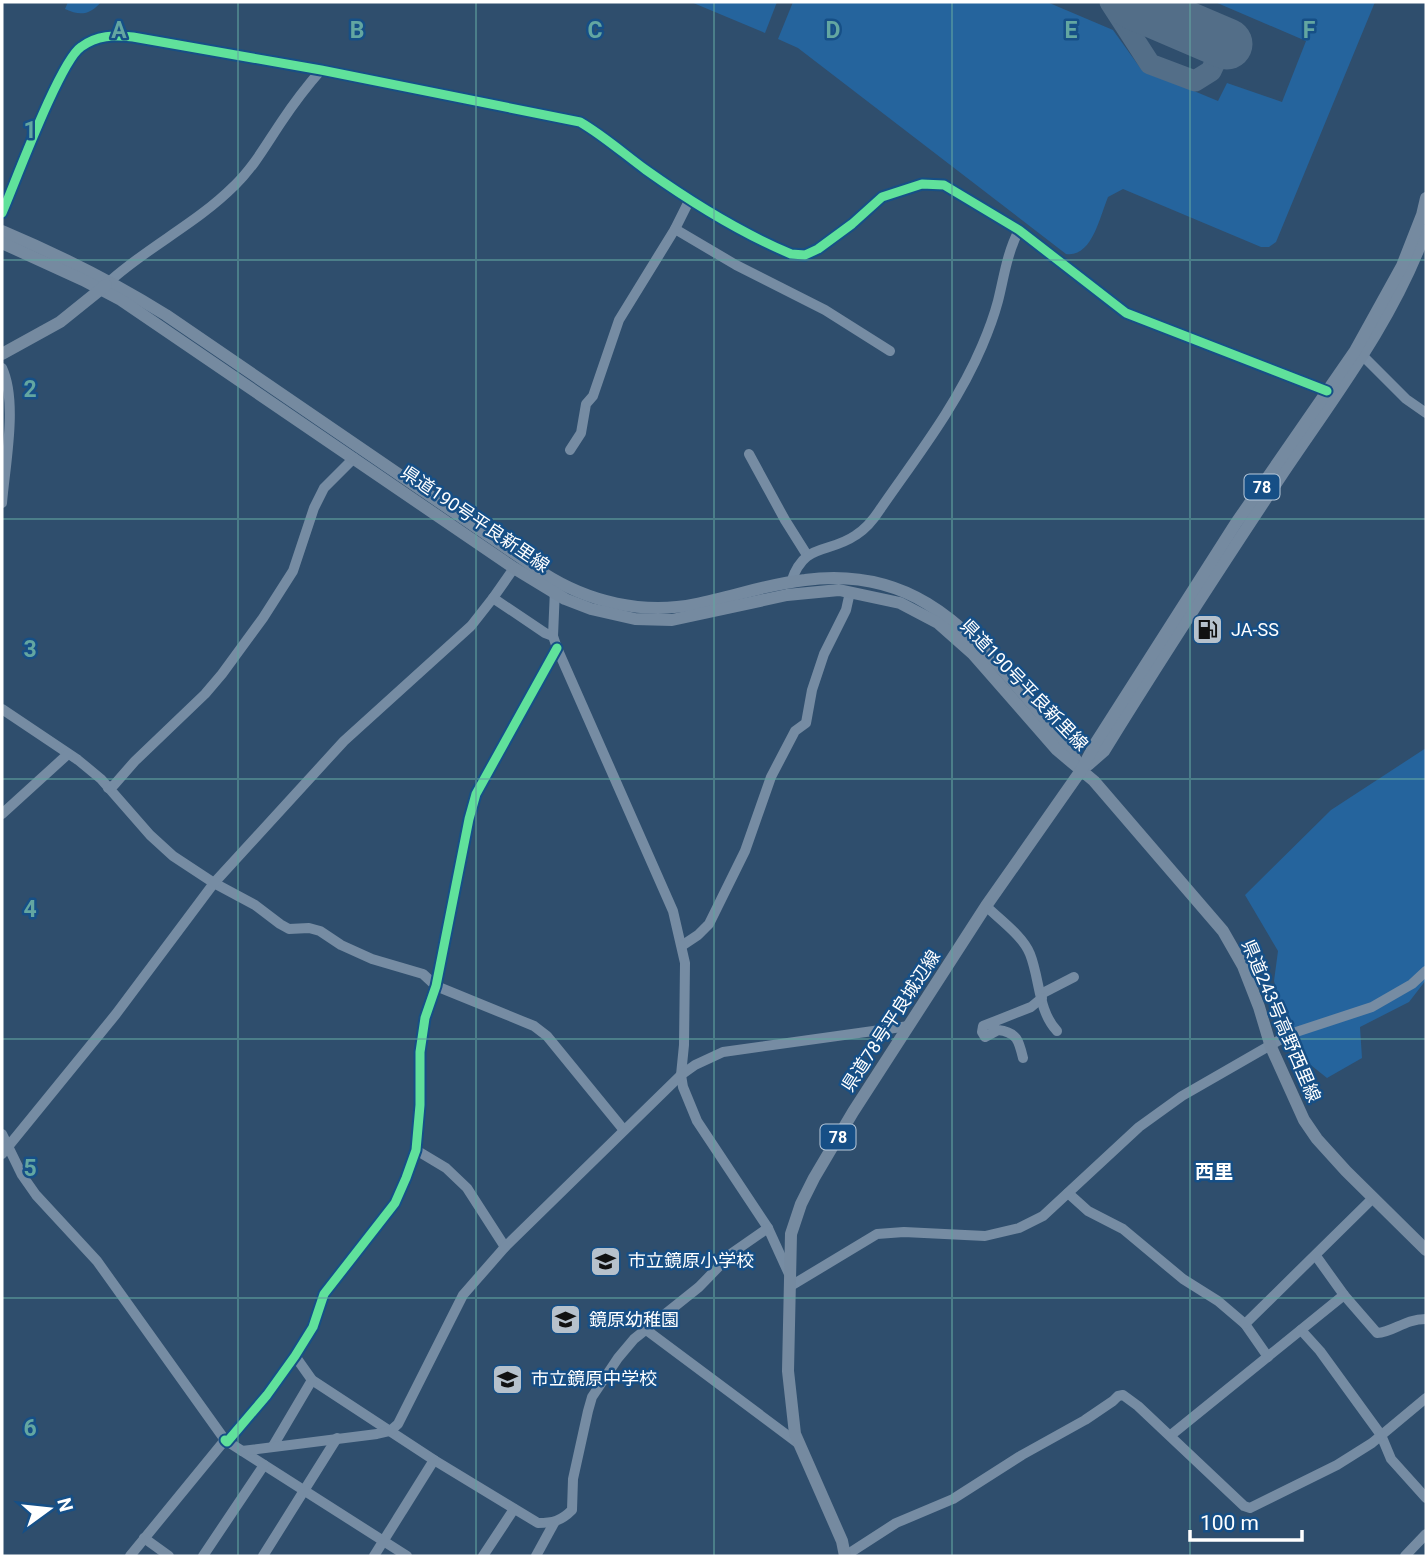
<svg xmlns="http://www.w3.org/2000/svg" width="1428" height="1558" font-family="Roboto,'Noto Sans JP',sans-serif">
  <rect width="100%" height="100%" fill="#2f4e6d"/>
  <!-- green -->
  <g fill="#25649d">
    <path d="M68 2H101C90 15 80 16 65 9Z"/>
    <path d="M691 2H777L765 33Z"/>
    <path d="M793 2H1047L1113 30 1141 69 1218 101 1227 83 1282 102 1306 41 1215 2H1375L1276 242 1269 247H1261L1123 189 1108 197C1100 216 1092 258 1066 254L798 48 778 39Z"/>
    <path d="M1426 748V980L1409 1002 1360 1027 1362 1058 1327 1078 1292 1050 1274 981 1278 951 1245 895 1331 810Z"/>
  </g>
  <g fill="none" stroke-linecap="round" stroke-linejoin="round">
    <!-- taxiway -->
    <path stroke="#536e88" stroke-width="21" d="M1110 2 1150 64 1195 81 1211 71 1217 58 1208 36"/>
    <!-- runway -->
    <path stroke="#536e88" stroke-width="51" d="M1129 2 1227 44"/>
    <!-- minor -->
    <g stroke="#768ca3" stroke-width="10">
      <path d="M2 213C15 183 60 61 81 47 97 35 114 35 133 37L321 70 580 122C604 136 624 154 646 170 691 202 741 233 791 254L805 255 818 249 852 224 882 197 922 184 944 185 1019 230 1126 313 1327 391"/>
      <path d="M675 229 736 265 825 310 890 351"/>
      <path d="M110 281C149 246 197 223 234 186 254 167 267 143 282 121 294 103 307 86 321 70"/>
      <path d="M1364 357 1406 399 1426 413"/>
      <path d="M2 368C18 402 5 465 2 503"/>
      <path d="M570 450 581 433 586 404 593 396 619 320 675 229 690 199"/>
      <path d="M749 454 785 520 807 555"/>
      <path d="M791 582C805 541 827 555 856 535 867 528 874 519 881 508 917 456 957 405 982 346 988 332 994 316 998 301 1004 277 1007 253 1019 230"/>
      <path d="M555 589 553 636 557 648 673 911 685 963 684 1045 681 1075 683 1087 697 1121 768 1228 789 1274"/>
      <path d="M493 598 545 633 553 636"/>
      <path d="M2 709 78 760 101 779 150 835 173 856 214 883 255 905 280 924 289 929 309 928 320 931 341 945 372 959 423 974 436 986 534 1026 547 1036 623 1129"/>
      <path d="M108 788 114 785 135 761 205 694 222 674 263 618 293 571 314 508 324 488 354 458"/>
      <path d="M2 814 68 754"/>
      <path d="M986 906C1000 920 1023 936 1030 954 1040 979 1038 1011 1057 1031"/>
      <path d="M683 945 698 935 709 924 745 851 771 777 795 731 806 723 812 690 824 654 846 610 850 592"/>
      <path d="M1041 994 1074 977"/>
      <path d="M1023 1058C1019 1041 1017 1032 998 1030L985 1037 982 1032 983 1026 1031 1007 1042 998"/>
      <path d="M2 1134 22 1175 36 1195 97 1261 225 1440 407 1556"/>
      <path d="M416 1150 446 1168 467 1188 505 1247"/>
      <path d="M2 1154 116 1014 214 883 344 741 471 626 493 598 514 568"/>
      <path d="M1068 1193 1088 1211 1123 1229 1183 1279 1218 1301 1245 1324 1268 1357"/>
      <path d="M1316 1256 1344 1295 1377 1333C1394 1332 1404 1319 1426 1319"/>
      <path d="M789 1287 877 1234 904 1232 985 1236 1019 1228 1043 1216 1139 1127 1182 1096 1290 1034 1372 1007 1412 984 1426 971"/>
      <path d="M1245 1324 1372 1199"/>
      <path d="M645 1329 799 1444"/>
      <path d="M1301 1330 1320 1351 1381 1435 1391 1459 1426 1498"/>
      <path d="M295 1356 312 1380 434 1460 538 1523C553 1523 561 1521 572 1510L573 1479 588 1411 592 1397 618 1358 634 1339 699 1287 732 1253 768 1228"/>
      <path d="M1171 1435 1344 1295"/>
      <path d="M227 1442 267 1395 295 1356 313 1327 324 1294 395 1203 406 1178 416 1150 420 1105V1052L425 1018 436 986 469 819 476 794 557 648"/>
      <path d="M273 1446 312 1380"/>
      <path d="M242 1451 377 1434 390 1431 398 1424 463 1295 505 1247 681 1075 695 1065 723 1052 909 1026"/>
      <path d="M144 1538 169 1556"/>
      <path d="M130 1556 225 1440"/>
      <path d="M203 1556 264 1465"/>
      <path d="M263 1556 337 1438"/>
      <path d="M374 1556 434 1460"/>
      <path d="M483 1556 514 1509"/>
      <path d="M536 1556 554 1523"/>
      <path d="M845 1556 896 1523 953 1499 1022 1455 1085 1420 1113 1401 1118 1396 1123 1395 1138 1406 1244 1506 1250 1508 1337 1465 1372 1443 1426 1398"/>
      <path d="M1405 1556 1426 1534"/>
    </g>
    <!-- major -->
    <g stroke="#758aa0" stroke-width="12">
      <path d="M2 231C59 255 113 282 166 315L543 573C588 602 643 615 696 604 732 597 767 584 805 580 905 567 959 619 1020 690 1040 713 1060 735 1076 760"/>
      <path d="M2 243 83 280 121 300 514 568 565 599 591 609 635 619 672 620 787 595 839 590 900 603 938 623 973 654 1057 750 1094 781 1223 931 1243 966 1259 1007 1271 1047 1304 1120 1317 1139 1346 1171 1426 1250"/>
      <path d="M2 354 60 322 106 285"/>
      <path d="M1088 765 1104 751C1162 657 1222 565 1283 473 1336 394 1393 321 1426 230"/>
      <path d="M845 1556 842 1541 795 1434 788 1371 791 1234 801 1204 814 1178 853 1112 986 906 1082 769 1095 744 1236 523 1355 351 1402 266 1422 215 1426 198"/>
    </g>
    <defs>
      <g id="cycleway">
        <path d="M2 213C15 183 60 61 81 47 97 35 114 35 133 37L321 70 580 122C604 136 624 154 646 170 691 202 741 233 791 254L805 255 818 249 852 224 882 197 922 184 944 185 1019 230 1126 313 1327 391"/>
        <path d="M225 1440 227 1442 267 1395 295 1356 313 1327 324 1294 395 1203 406 1178 416 1150 420 1105V1052L425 1018 436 986 469 819 476 794 557 648"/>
      </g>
    </defs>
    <!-- cycleway casing -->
    <use href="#cycleway" stroke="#164f86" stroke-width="13"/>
    <!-- cycleway -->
    <use href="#cycleway" stroke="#60e19b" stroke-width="9"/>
  </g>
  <!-- grid -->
  <path fill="none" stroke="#63a6a1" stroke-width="2" stroke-opacity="0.55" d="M238 2V1556M476 2V1556M714 2V1556M952 2V1556M1190 2V1556M2 260H1426M2 519H1426M2 779H1426M2 1039H1426M2 1298H1426"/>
  <!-- icons -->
  <defs>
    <symbol id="fuel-square" viewBox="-11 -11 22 22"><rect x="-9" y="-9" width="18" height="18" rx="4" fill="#b6c1cc" stroke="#164f86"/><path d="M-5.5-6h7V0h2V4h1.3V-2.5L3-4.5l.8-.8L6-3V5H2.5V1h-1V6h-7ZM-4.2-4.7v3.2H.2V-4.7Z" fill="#111"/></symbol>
    <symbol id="school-square" viewBox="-11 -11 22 22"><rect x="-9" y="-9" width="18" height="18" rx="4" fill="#b6c1cc" stroke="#164f86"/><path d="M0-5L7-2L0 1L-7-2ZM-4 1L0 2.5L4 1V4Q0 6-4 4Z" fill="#111"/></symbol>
  </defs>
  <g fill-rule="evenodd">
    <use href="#fuel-square" x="1190" y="612" width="35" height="35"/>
    <use href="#school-square" x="588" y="1244" width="35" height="35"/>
    <use href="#school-square" x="548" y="1302" width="35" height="35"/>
    <use href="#school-square" x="490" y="1362" width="35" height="35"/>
  </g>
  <g text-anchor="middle" stroke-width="5" stroke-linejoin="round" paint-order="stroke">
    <!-- shield labels -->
    <g fill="#164f86" stroke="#b9cadb" stroke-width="2">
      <rect x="1244.5" y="474.5" width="35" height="25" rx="5"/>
      <rect x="820.5" y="1124.5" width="35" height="25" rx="5"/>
    </g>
    <g font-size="16" font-weight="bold" fill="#fff">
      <text x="1262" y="493">78</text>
      <text x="838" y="1143">78</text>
    </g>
    <!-- street labels -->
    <g font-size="18" fill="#fff" stroke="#164f86">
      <text transform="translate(475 519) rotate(34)" y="6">県道190号平良新里線</text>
      <text transform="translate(1024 685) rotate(46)" y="6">県道190号平良新里線</text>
      <text transform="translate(891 1021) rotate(-57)" y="6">県道78号平良城辺線</text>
      <text transform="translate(1281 1021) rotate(67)" y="6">県道243号高野西里線</text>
    </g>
    <!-- poi labels -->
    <g font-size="18" fill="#fff" stroke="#164f86" text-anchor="start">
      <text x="1231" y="636">JA-SS</text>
      <text x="628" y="1267">市立鏡原小学校</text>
      <text x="589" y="1326">鏡原幼稚園</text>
      <text x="531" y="1385">市立鏡原中学校</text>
    </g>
    <!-- neighbourhood labels -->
    <g font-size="19" font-weight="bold" fill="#fff" stroke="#164f86">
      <text x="1214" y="1178">西里</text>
    </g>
  </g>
  <g font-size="23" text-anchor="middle" font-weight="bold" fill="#63a6a1" stroke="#164f86" stroke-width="5" stroke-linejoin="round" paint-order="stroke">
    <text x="119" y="38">A</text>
    <text x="357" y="38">B</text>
    <text x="595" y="38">C</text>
    <text x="833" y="38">D</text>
    <text x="1071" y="38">E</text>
    <text x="1309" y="38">F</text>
    <text x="30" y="138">1</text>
    <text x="30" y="397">2</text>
    <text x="30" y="657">3</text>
    <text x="30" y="917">4</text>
    <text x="30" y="1176">5</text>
    <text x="30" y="1436">6</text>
  </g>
  <!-- border -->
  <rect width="1428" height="1558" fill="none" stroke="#ffffff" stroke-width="7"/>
  <!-- north arrow -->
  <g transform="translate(49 1509) rotate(75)" stroke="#164f86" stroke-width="5" paint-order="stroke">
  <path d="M0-5L12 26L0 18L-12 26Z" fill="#ffffff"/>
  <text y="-10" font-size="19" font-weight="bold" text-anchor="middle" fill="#ffffff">N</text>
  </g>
  <!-- scale -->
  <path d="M1190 1530v10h112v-10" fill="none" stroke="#ffffff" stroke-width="3.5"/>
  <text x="1200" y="1530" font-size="21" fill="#ffffff" stroke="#164f86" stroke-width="5" paint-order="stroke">100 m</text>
</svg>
